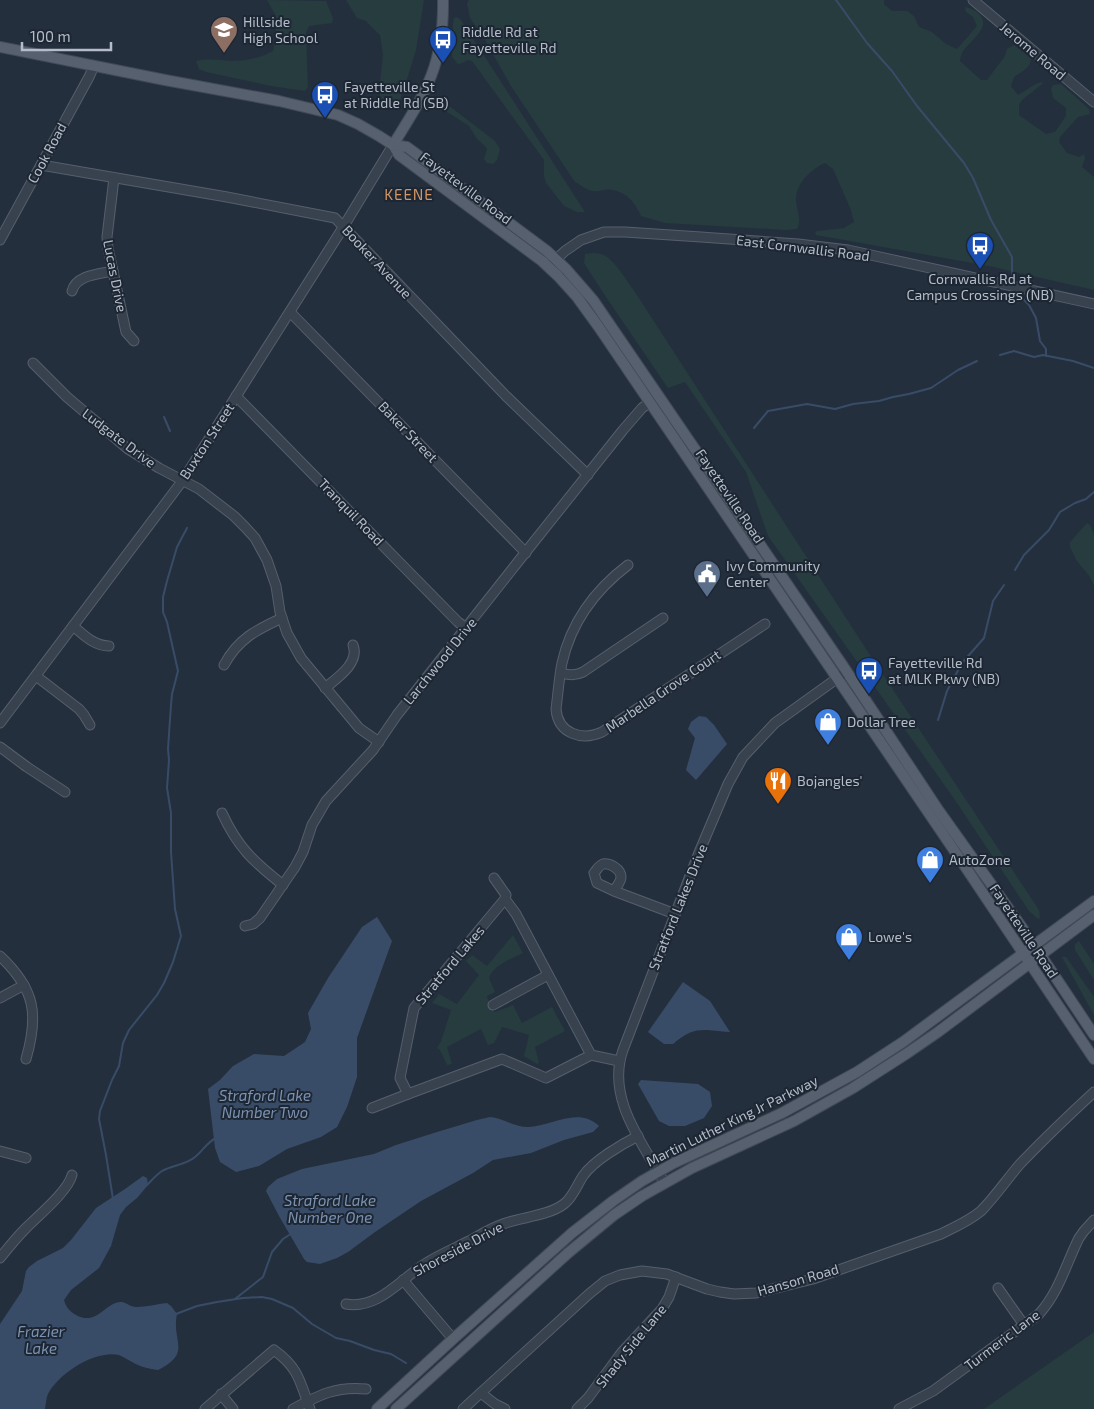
<svg xmlns="http://www.w3.org/2000/svg" width="1094" height="1409" font-family="'Exo 2',sans-serif">
  <rect width="100%" height="100%" fill="#242f3e"/>
  <!-- green -->
  <g fill="#263c3f">
    <path d="M267 0 326 1 333 18 332 23 309 26 306 33 308 87 305 91 271 86 206 72 199 69 196 61C208 58 219 60 231 61 245 61 261 58 273 51L276 38V16Z"/>
    <path d="M346 0H424L416 50 408 76 399 103 392 108 385 105 380 97V82L383 55 380 35 366 21 357 18Z"/>
    <path d="M469 0H884V4L892 11H907L914 16 919 27 932 32 946 44 957 49 977 26 973 17 966 12 965 7C971 8 975 10 979 14 993 27 968 42 962 53 961 56 960 59 960 61L981 80H987L1005 56 1007 49 1014 45 1031 58C1031 68 1021 72 1014 77L1011 86 1018 95C1026 91 1036 82 1043 82L1041 85 1022 100 1019 105V115L1046 134 1055 132 1066 116V108L1053 98 1051 89 1053 85 1061 84 1089 109 1090 114 1078 117 1060 137 1059 142 1067 153 1079 157 1084 154 1085 158 1082 167 1094 177V290L989 266 816 235 815 232 817 231 844 228 854 222 851 210 833 169 825 163C810 170 795 184 796 202 797 211 802 220 797 229L786 230 665 223 641 216C635 203 628 193 613 190 607 188 600 192 593 191 586 190 581 185 575 182L511 86 484 38 470 18 467 3Z"/>
    <path d="M457 17 461 20 585 212H577L564 206 546 183 544 176V160L472 61 468 60 462 63 458 64 452 57 453 23 454 18Z"/>
    <path d="M446 97H448V105L495 141 500 149 497 160 493 164 487 163 484 159 487 149 485 146 477 139 469 126 444 110 442 105Z"/>
    <path d="M593 253C596 253 598 253 601 254 613 257 626 280 633 289L870 655 1039 910 1040 918 1038 919 1029 911 955 800 768 536 746 472 685 382 668 388 606 297 584 263 585 254Z"/>
    <path d="M1087 523 1090 525 1094 534V586L1090 577 1077 561 1070 547V542Z"/>
    <path d="M513 935 523 953C511 959 493 965 489 978L495 992 487 996 491 1009 495 1012 513 1005 522 1023 552 1007 565 1031 535 1047 539 1063 537 1064 524 1056 529 1035 502 1027 494 1043 488 1045 481 1029 447 1047 452 1064 447 1065 440 1050 437 1048 441 1041 451 1010 432 1003 439 994 457 1004 479 975 466 961 472 955 487 966Z"/>
    <path d="M1079 941 1094 964V980L1075 950V944Z"/>
    <path d="M1062 957H1066L1094 997V1015Z"/>
    <path d="M1094 1332V1409H984Z"/>
  </g>
  <!-- water -->
  <g fill="#394c67">
    <path d="M699 716 706 717 714 725 727 744 696 780 686 770 695 738 688 729 691 722Z"/>
    <path d="M377 917 392 941 357 1038V1077L347 1107 337 1127 321 1137 287 1149 259 1166 236 1172 220 1162 215 1148 208 1089 220 1080 233 1066 254 1054 284 1056 305 1042 311 1029 308 1013 328 978 362 927Z"/>
    <path d="M683 982 710 1001 730 1032C704 1030 694 1025 673 1044H664L648 1032Z"/>
    <path d="M641 1080 698 1084 710 1092 712 1106 704 1118 685 1126H669L659 1121 638 1084Z"/>
    <path d="M490 1117C503 1118 514 1127 528 1127 551 1126 579 1106 599 1126L593 1132 564 1140 531 1153 493 1160 473 1173 421 1201 375 1232 348 1252 337 1258 320 1264 307 1262 304 1259 279 1216 266 1191 268 1187 277 1179 302 1169 374 1154 396 1145 437 1132 477 1120Z"/>
    <path d="M143 1176 147 1178 148 1185 137 1198 126 1207 120 1215 111 1246 99 1268 71 1290 64 1300C66 1307 69 1311 76 1315 97 1327 107 1300 122 1302 127 1303 131 1307 136 1307 147 1307 157 1304 167 1303L171 1306 177 1314C171 1342 193 1352 158 1370 149 1369 141 1367 132 1362 128 1360 124 1357 119 1355 95 1350 59 1373 48 1394 46 1398 46 1404 45 1409H0V1324L22 1291 26 1271 29 1267 37 1261 63 1248 71 1240 96 1208 125 1189Z"/>
  </g>
  <g fill="none" stroke-linecap="round" stroke-linejoin="round">
    <!-- stream -->
    <g stroke="#394c67" stroke-width="2">
      <path d="M836 0 867 43 892 71 917 106 964 163 973 178 991 220 1012 257V275"/>
      <path d="M1020 296 1029 305 1036 318 1040 341 1046 349V356"/>
      <path d="M1000 355 1014 351 1034 357 1043 355 1073 361 1094 368"/>
      <path d="M164 417 170 431"/>
      <path d="M754 428 768 411 807 404 835 409 853 404 879 401 893 397 909 394 931 388 958 370 977 361"/>
      <path d="M1015 570 1024 555 1049 530 1060 512 1075 503 1086 499 1094 492"/>
      <path d="M938 720 947 691 962 663 984 638 993 601 1004 585"/>
      <path d="M147 1185C152 1180 156 1175 162 1171 172 1165 186 1165 195 1157 203 1151 206 1143 216 1138"/>
      <path d="M113 1199 106 1155 99 1119 100 1111 112 1080 119 1066 123 1043 129 1030 157 995 164 983 173 962 181 936 175 909 171 852V813L167 788 169 760 168 749 171 705 172 694 178 671 167 622 163 612V597L167 581 177 547 187 528"/>
      <path d="M235 1299 263 1277 272 1252 283 1239 292 1233"/>
      <path d="M176 1314 197 1306 217 1302 243 1298 262 1297 272 1299 293 1308 312 1324 336 1338 350 1341 374 1350 391 1354 406 1363"/>
    </g>
    <defs>
      <g id="minor">
        <path d="M973 0 1094 102"/>
        <path d="M41 165 227 197 335 218 506 396 588 475"/>
        <path d="M114 178 107 237 108 248 126 332 134 341"/>
        <path d="M0 240 89 77 94 66"/>
        <path d="M551 264 565 251 581 240 604 232H625L701 237 798 244 848 250 1094 304"/>
        <path d="M72 291C76 275 99 274 113 271"/>
        <path d="M290 312 526 553"/>
        <path d="M33 363 67 397 128 449 159 468 199 489 234 516 245 527 255 538 267 560 276 586 280 612 287 633 301 658 359 728 379 742"/>
        <path d="M236 396 458 622 466 628"/>
        <path d="M628 565C595 590 571 623 562 663 559 678 558 694 556 709 558 734 582 741 602 732L765 624"/>
        <path d="M73 626C84 635 94 646 109 646"/>
        <path d="M224 665C238 639 256 630 282 618"/>
        <path d="M561 673C569 675 575 676 583 672L663 618"/>
        <path d="M36 676 79 709 84 715 90 725"/>
        <path d="M325 688C337 678 360 663 353 645"/>
        <path d="M0 723 183 480 339 234 393 145"/>
        <path d="M0 747 27 767 65 792"/>
        <path d="M222 813C238 848 254 862 283 885"/>
        <path d="M494 878 506 895 505 899"/>
        <path d="M614 891C616 887 621 882 621 877 621 869 610 863 603 864 598 866 597 870 594 873L597 883 614 891 675 914"/>
        <path d="M245 926 253 924 260 918 295 867 303 852 312 825 326 801 373 750 397 715 521 558 623 430 642 408 650 402"/>
        <path d="M0 956C35 989 39 1014 26 1059"/>
        <path d="M0 998 24 985"/>
        <path d="M493 1005 548 975"/>
        <path d="M591 1055 516 914 505 899 414 1008 400 1078 408 1094 502 1059 546 1078 591 1055 619 1061"/>
        <path d="M372 1108 408 1094"/>
        <path d="M0 1151 26 1158"/>
        <path d="M664 1182C642 1142 606 1098 623 1050L698 855 728 784 743 757 775 723 846 672"/>
        <path d="M0 1258C8 1248 17 1237 26 1228 39 1215 68 1191 72 1175"/>
        <path d="M403 1280 453 1339"/>
        <path d="M998 1288 1024 1325"/>
        <path d="M346 1304C379 1310 402 1277 428 1262 441 1254 455 1248 469 1241 480 1235 491 1228 503 1224 521 1217 548 1216 564 1204 573 1197 577 1185 583 1176 593 1161 622 1144 638 1136"/>
        <path d="M481 1393 495 1404 505 1409"/>
        <path d="M221 1394 233 1409"/>
        <path d="M205 1409 274 1350C299 1368 300 1382 310 1409"/>
        <path d="M293 1409C319 1395 336 1386 366 1389"/>
        <path d="M463 1409 589 1294 605 1281 620 1275 642 1271 667 1274 707 1289 720 1292 734 1294 756 1293 813 1279 941 1234C955 1227 969 1221 981 1211 995 1197 1007 1179 1020 1164 1044 1139 1069 1115 1094 1092"/>
        <path d="M577 1409 588 1398 622 1352 662 1309 669 1297 676 1277"/>
        <path d="M899 1409 933 1391 1039 1314C1059 1292 1066 1264 1079 1238L1084 1231 1094 1220"/>
      </g>
      <g id="major">
        <path d="M0 47 165 80 279 101 338 115 358 124 379 136 393 145 399 155 542 261 558 276 577 297 598 326 962 862 1094 1059"/>
        <path d="M393 145 407 147 547 251 566 269 593 300 841 663 939 811 1028 936 1094 1035"/>
        <path d="M393 145C426 92 444 65 443 0"/>
        <path d="M377 1409 453 1339 572 1233 613 1201 642 1181 674 1163 782 1113 857 1072 903 1042 1094 901"/>
        <path d="M396 1409 568 1253 614 1215 642 1196 692 1168 794 1121 853 1088 906 1054 938 1032 1094 915"/>
      </g>
    </defs>
    <!-- minor casing -->
    <use href="#minor" stroke="#565f6c" stroke-width="11"/>
    <!-- major casing -->
    <use href="#major" stroke="#414a57" stroke-width="12"/>
    <!-- minor -->
    <use href="#minor" stroke="#38414e" stroke-width="9"/>
    <!-- major -->
    <use href="#major" stroke="#56606e" stroke-width="10"/>
  </g>
  <!-- icons -->
  <defs>
    <symbol id="school-pin" viewBox="-11 -11 22 30"><path d="M0 17L-7.5 6A9.5 9.5 0 1 1 7.5 6Z" fill="#8d6e63" stroke="#1d2633"/><path d="M0-5L7-2L0 1L-7-2ZM-4 1L0 2.5L4 1V4Q0 6-4 4Z" fill="#fff"/></symbol>
    <symbol id="bus-pin" viewBox="-11 -11 22 30"><path d="M0 17L-7.5 6A9.5 9.5 0 1 1 7.5 6Z" fill="#1a4fb4" stroke="#1d2633"/><path d="M-5-6H5V4H4V6H2V4H-2V6H-4V4H-5ZM-3.5-4V0h7V-4ZM-3.5 1.2v1.5H-2V1.2ZM2 1.2v1.5H3.5V1.2Z" fill="#fff"/></symbol>
    <symbol id="civic-pin" viewBox="-11 -11 22 30"><path d="M0 17L-7.5 6A9.5 9.5 0 1 1 7.5 6Z" fill="#5c6f8a" stroke="#1d2633"/><path d="M-.6-6.5H3V-4.5H.6V-3L4-1V1h2V6H-6V1h2V-1L-.6-3ZM-1.2 2.5V6h2.4V2.5Z" fill="#fff"/></symbol>
    <symbol id="shop-pin" viewBox="-11 -11 22 30"><path d="M0 17L-7.5 6A9.5 9.5 0 1 1 7.5 6Z" fill="#3f7fe0" stroke="#1d2633"/><path d="M-5-2.5h2.3a2.7 3.5 0 0 1 5.4 0H5L5.5 6h-11ZM-1.5-2.5h3a1.5 2.3 0 0 0-3 0Z" fill="#fff"/></symbol>
    <symbol id="restaurant-pin" viewBox="-11 -11 22 30"><path d="M0 17L-7.5 6A9.5 9.5 0 1 1 7.5 6Z" fill="#e8710a" stroke="#1d2633"/><path d="M-5-6h1v4h1v-4h1v4h1v-4h1v5L-1.5 .5V6h-2V.5L-5-1ZM5-6V6H3V1.5H1.5Q1.5-4 5-6Z" fill="#fff"/></symbol>
  </defs>
  <g fill-rule="evenodd">
    <use href="#school-pin" x="208" y="14" width="32" height="43"/>
    <use href="#bus-pin" x="427" y="24" width="32" height="43"/>
    <use href="#bus-pin" x="309" y="79" width="32" height="43"/>
    <use href="#bus-pin" x="964" y="230" width="32" height="43"/>
    <use href="#civic-pin" x="691" y="558" width="32" height="43"/>
    <use href="#bus-pin" x="853" y="655" width="32" height="43"/>
    <use href="#shop-pin" x="812" y="706" width="32" height="43"/>
    <use href="#restaurant-pin" x="762" y="765" width="32" height="43"/>
    <use href="#shop-pin" x="914" y="844" width="32" height="43"/>
    <use href="#shop-pin" x="833" y="921" width="32" height="43"/>
  </g>
  <g text-anchor="middle" stroke-width="4" stroke-linejoin="round" paint-order="stroke">
    <!-- poi labels -->
    <g font-size="14" fill="#b4bcc9" stroke="#1d2633" text-anchor="start">
      <text x="243" y="27">Hillside<tspan x="243" dy="16">High School</tspan></text>
      <text x="462" y="37">Riddle Rd at<tspan x="462" dy="16">Fayetteville Rd</tspan></text>
      <text x="344" y="92">Fayetteville St<tspan x="344" dy="16">at Riddle Rd (SB)</tspan></text>
      <text x="980" y="284" text-anchor="middle">Cornwallis Rd at<tspan x="980" dy="16">Campus Crossings (NB)</tspan></text>
      <text x="726" y="571">Ivy Community<tspan x="726" dy="16">Center</tspan></text>
      <text x="888" y="668">Fayetteville Rd<tspan x="888" dy="16">at MLK Pkwy (NB)</tspan></text>
      <text x="847" y="727">Dollar Tree</text>
      <text x="797" y="786">Bojangles'</text>
      <text x="949" y="865">AutoZone</text>
      <text x="868" y="942">Lowe's</text>
    </g>
    <!-- street labels -->
    <g font-size="14" fill="#b4bcc9" stroke="#1d2633">
      <text transform="translate(1033 51) rotate(40)" y="5">Jerome Road</text>
      <text transform="translate(47 153) rotate(-62)" y="5">Cook Road</text>
      <text transform="translate(466 188) rotate(37)" y="5">Fayetteville Road</text>
      <text transform="translate(803 248) rotate(7)" y="5">East Cornwallis Road</text>
      <text transform="translate(377 262) rotate(47)" y="5">Booker Avenue</text>
      <text transform="translate(115 276) rotate(79)" y="5">Lucas Drive</text>
      <text transform="translate(408 432) rotate(46)" y="5">Baker Street</text>
      <text transform="translate(119 438) rotate(37)" y="5">Ludgate Drive</text>
      <text transform="translate(207 441) rotate(-57)" y="5">Buxton Street</text>
      <text transform="translate(730 496) rotate(56)" y="5">Fayetteville Road</text>
      <text transform="translate(351 512) rotate(46)" y="5">Tranquil Road</text>
      <text transform="translate(440 661) rotate(-51)" y="5">Larchwood Drive</text>
      <text transform="translate(663 691) rotate(-34)" y="5">Marbella Grove Court</text>
      <text transform="translate(678 907) rotate(-68)" y="5">Stratford Lakes Drive</text>
      <text transform="translate(1024 931) rotate(56)" y="5">Fayetteville Road</text>
      <text transform="translate(450 965) rotate(-50)" y="5">Stratford Lakes</text>
      <text transform="translate(732 1121) rotate(-26)" y="5">Martin Luther King Jr Parkway</text>
      <text transform="translate(458 1249) rotate(-28)" y="5">Shoreside Drive</text>
      <text transform="translate(798 1280) rotate(-16)" y="5">Hanson Road</text>
      <text transform="translate(1002 1340) rotate(-37)" y="5">Turmeric Lane</text>
      <text transform="translate(631 1346) rotate(-51)" y="5">Shady Side Lane</text>
    </g>
    <!-- neighbourhood labels -->
    <g font-size="15" letter-spacing="1" fill="#d59563" stroke="#1d2633">
      <text x="409" y="200">KEENE</text>
    </g>
    <!-- water labels -->
    <g font-size="15" font-style="italic" fill="#7c92b1" stroke="#1d2633">
      <text x="265" y="1101">Straford Lake<tspan x="265" dy="17">Number Two</tspan></text>
      <text x="330" y="1206">Straford Lake<tspan x="330" dy="17">Number One</tspan></text>
      <text x="41" y="1337">Frazier<tspan x="41" dy="17">Lake</tspan></text>
    </g>
  </g>
  <!-- scale -->
  <path d="M22 42v8h89v-8" fill="none" stroke="#b4bcc9" stroke-width="2.5"/>
  <text x="30" y="42" font-size="15" fill="#b4bcc9" stroke="#1d2633" stroke-width="4" paint-order="stroke">100 m</text>
</svg>
